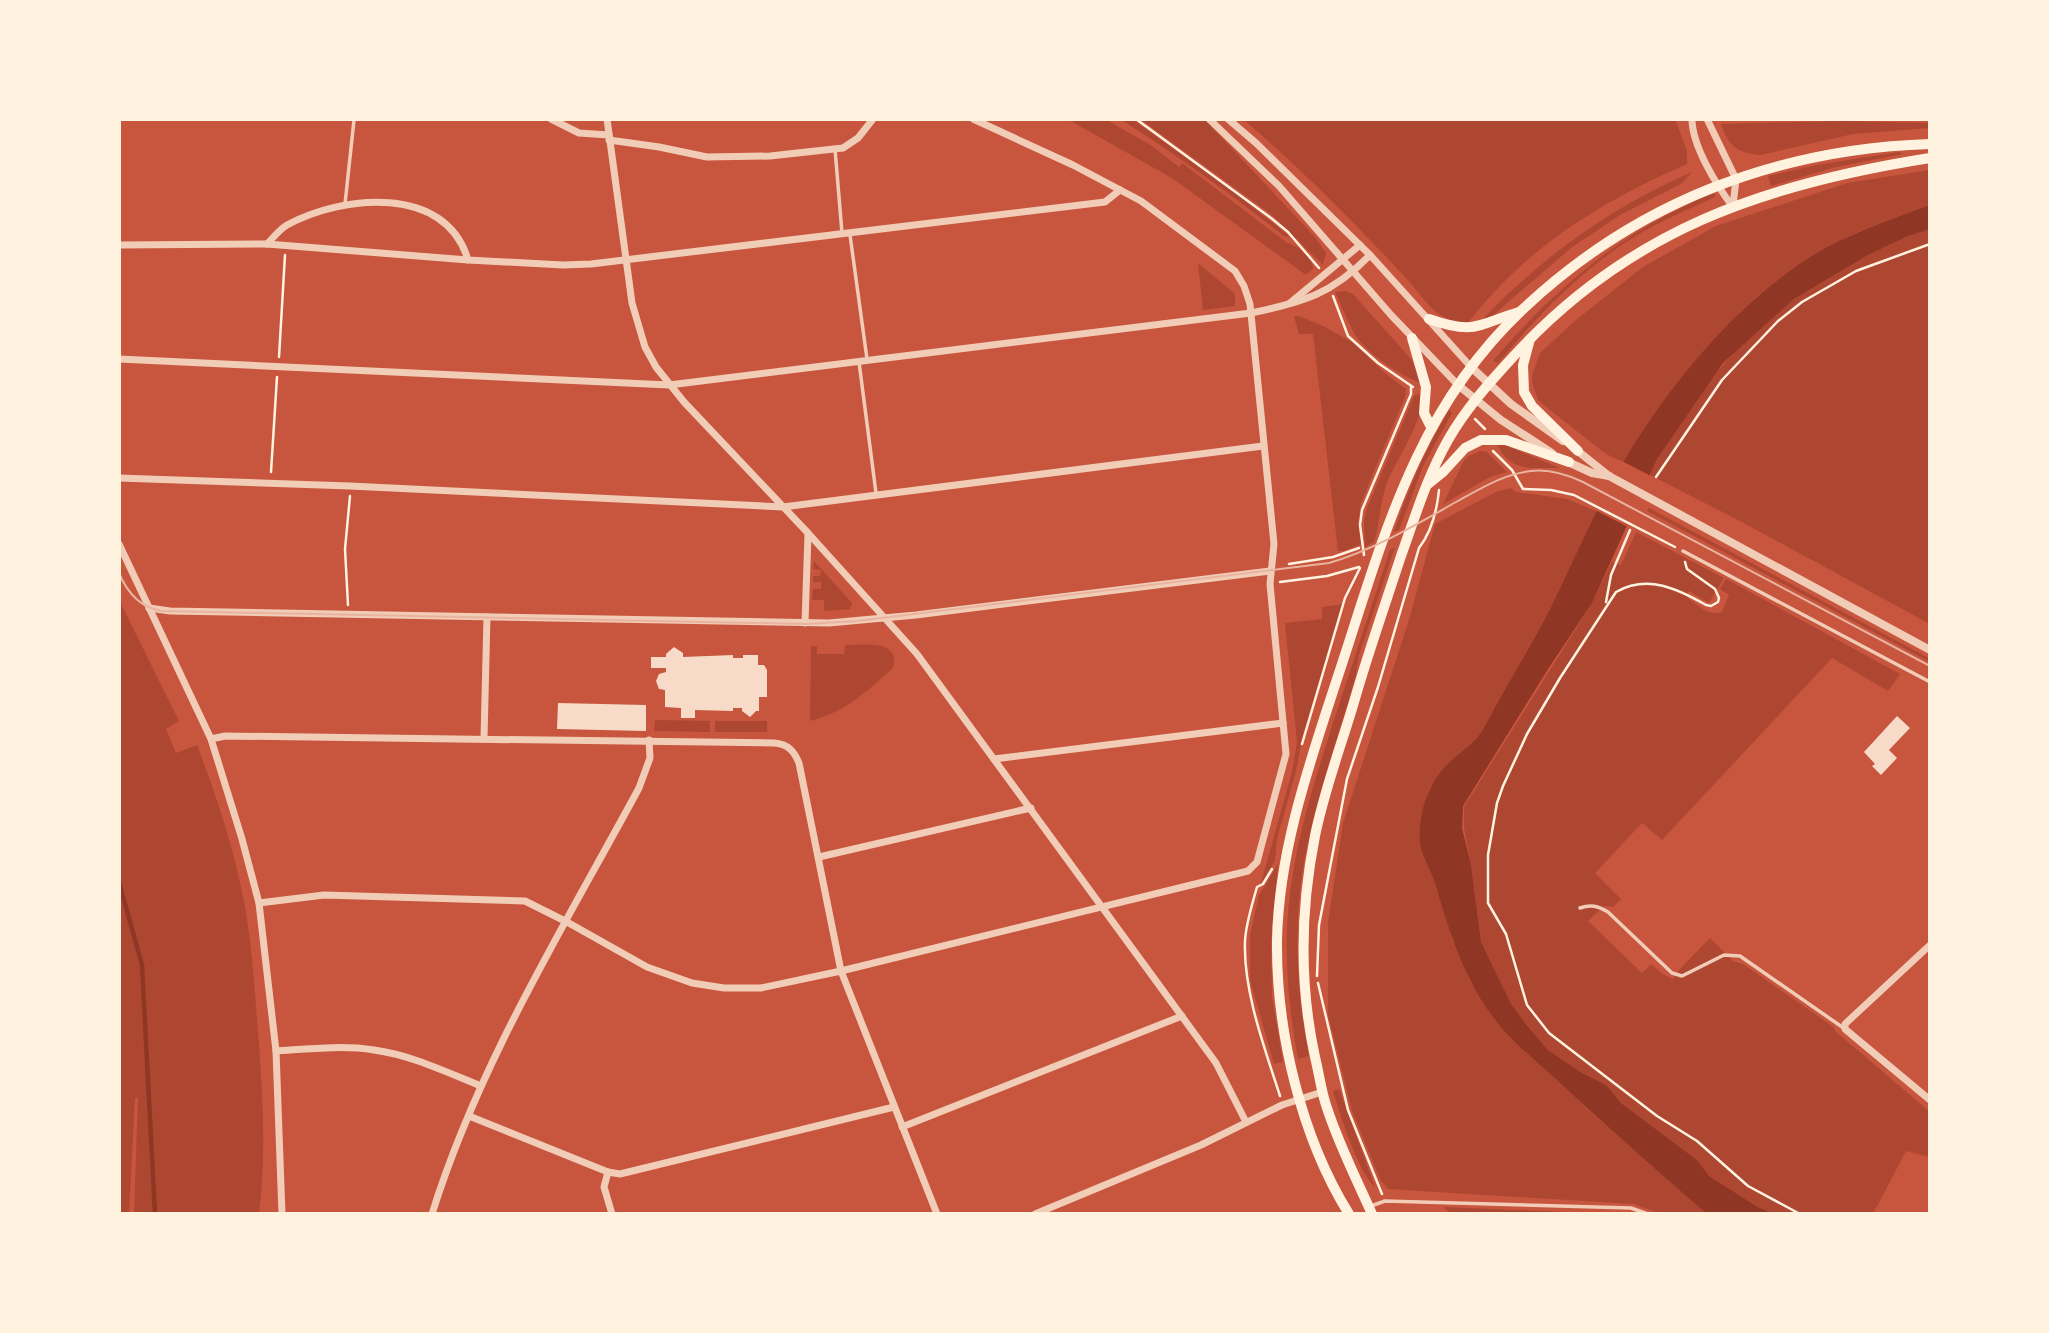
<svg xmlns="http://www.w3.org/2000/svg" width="2049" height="1333" font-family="'Fira Sans',sans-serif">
  <rect width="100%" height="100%" fill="#c8553d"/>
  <!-- green -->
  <g fill="#ae4732">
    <path d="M1067 119H1105L1152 146 1179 167 1182 163 1287 243C1299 246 1313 256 1313 269L1306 275 1172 178Z"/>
    <path d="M1120 119H1132L1232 190 1290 237 1284 236C1231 194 1177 155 1120 119Z"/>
    <path d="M1140 119H1204L1314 236 1326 253 1323 265 1272 215Z"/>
    <path d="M1243 119H1675L1687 151V164C1602 201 1525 248 1468 323 1455 322 1443 319 1433 309 1423 300 1415 287 1405 277 1354 222 1300 168 1243 119Z"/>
    <path d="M1845 121 1930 123V128L1853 134 1761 155C1736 153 1729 146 1721 124Z"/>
    <path d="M1899 152 1903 154 1836 167 1771 186 1768 176 1816 165Z"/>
    <path d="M1930 170V205C1888 220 1841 236 1803 261 1728 311 1671 387 1623 462L1606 454 1545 406 1538 400 1532 382V375L1540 353 1576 320 1643 267 1716 226 1847 183Z"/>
    <path d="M1692 172 1681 184 1620 215 1571 248 1492 316 1482 320C1543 256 1610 208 1692 172Z"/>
    <path d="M1714 194 1716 196 1713 198C1687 210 1660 221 1636 236 1583 268 1537 316 1498 363L1493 361C1544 301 1604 246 1675 211 1687 205 1701 197 1714 194Z"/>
    <path d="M1930 229V618L1928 623 1740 521 1650 475 1657 459 1713 376 1739 347 1775 315 1794 299 1868 255 1906 237Z"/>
    <path d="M1198 263 1235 294V306L1203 310Z"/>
    <path d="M1345 291 1353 294 1411 359 1422 383C1401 377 1365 352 1354 333 1347 320 1341 305 1335 292Z"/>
    <path d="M1294 316H1299L1323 326 1352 342 1386 374 1406 389 1405 397 1361 503 1358 521 1361 544 1344 551H1338L1313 334H1299Z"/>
    <path d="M1419 394 1423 395C1421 426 1399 454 1387 483 1380 502 1380 523 1374 542L1365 547 1364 521 1367 508 1414 396Z"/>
    <path d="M1449 410 1452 413 1423 466 1399 530 1394 532C1408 489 1426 449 1449 410Z"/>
    <path d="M1497 444 1507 446 1560 468C1533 467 1511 474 1497 444Z"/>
    <path d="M1480 451 1487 452 1507 472 1490 477 1443 504 1463 462 1467 457Z"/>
    <path d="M1511 488 1516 492 1567 499 1598 512 1548 613 1482 732 1464 752 1452 760 1430 788 1420 820V841L1423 857 1434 877 1453 942 1471 983 1587 1109 1707 1214H1662L1633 1204 1388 1189 1380 1179 1352 1111 1328 1015V923L1343 823 1409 620 1435 524 1496 492Z"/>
    <path d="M1649 508 1923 655 1930 659V662L1647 511Z"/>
    <path d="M1636 532 1724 578 1709 603 1689 591 1685 595C1695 603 1708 617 1722 612L1729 595 1720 589 1726 579 1900 674 1888 691 1832 658 1662 840 1642 823 1595 873 1621 899 1613 907 1604 906 1588 921 1642 973 1651 964 1661 973 1673 979 1680 969 1710 938 1733 961 1743 964 1835 1028 1834 1030 1930 1112V1157L1906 1151 1873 1214H1773L1756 1206 1709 1176 1697 1160 1621 1103 1606 1085 1582 1073 1548 1050 1511 1005 1481 942 1471 865 1464 828V807L1592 603 1612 562 1621 565Z"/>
    <path d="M1395 547 1359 655 1355 679C1340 730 1322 782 1310 833 1292 907 1295 983 1309 1056L1298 1059C1288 1004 1283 949 1290 894 1297 835 1315 779 1333 723 1352 665 1371 607 1390 550Z"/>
    <path d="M814 561 852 603 850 609 824 611V600H812L813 589H821V582H813V576H820L821 570 813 569Z"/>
    <path d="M119 600 179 721 166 729 176 753 197 745C217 797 235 852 245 907 253 952 255 999 259 1044 263 1101 266 1158 259 1214H134L138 1098H135L129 1214H119Z"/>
    <path d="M1344 604 1303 734 1296 771 1277 839 1275 861 1261 883 1292 772 1297 742 1285 623 1322 619V607Z"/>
    <path d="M845 645C864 645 901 639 893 668 866 692 847 711 810 721L811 646H817V654H844Z"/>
    <path d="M655 720 710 721V732L654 731Z"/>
    <rect x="715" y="721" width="52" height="11"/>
    <path d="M1278 864 1271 942 1272 997 1283 1062 1274 1064 1250 980V936L1259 895Z"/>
    <path d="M1339 1089 1375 1187C1358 1173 1340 1114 1333 1091Z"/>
    <path d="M1444 1207 1611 1214H1450Z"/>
  </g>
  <!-- water -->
  <path fill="#8f3625" d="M1930 205V229L1906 237 1868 255 1794 299 1723 363 1657 459 1592 603 1548 669 1463 806 1462 828 1471 865 1481 942 1511 1004 1526 1024 1548 1050 1582 1073 1606 1085 1621 1103 1697 1160 1709 1176 1756 1206 1773 1214H1707C1656 1170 1606 1126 1557 1080 1535 1060 1508 1039 1491 1014 1463 976 1449 931 1436 886 1432 871 1422 859 1420 843 1417 813 1430 778 1453 759 1466 748 1477 741 1485 726 1506 686 1530 648 1550 609 1575 559 1596 507 1625 459 1670 385 1730 311 1802 262 1839 237 1889 220 1930 205Z"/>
  <!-- pier -->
  <path fill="#c8553d" d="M1620 460 1653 477 1630 528 1595 510Z"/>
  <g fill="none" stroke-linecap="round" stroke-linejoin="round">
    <!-- stream -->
    <path stroke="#8f3625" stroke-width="4.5" d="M119 882 142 965 155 1214"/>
  </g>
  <!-- building -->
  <g fill="#f7dbc8">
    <path d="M674 647 683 653V657L733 655V658H743V655H758V665H764L767 670V697H759V711H756L750 717 742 711V708H733V711L695 710V718H681V708L665 707V690L659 689 656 681 659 674 666 672V668H651V657H666V654Z"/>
    <path d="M558 703 646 705V731L557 729Z"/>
    <path d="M1897 716 1910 728 1889 750 1897 758 1881 775 1872 766 1875 764 1864 752Z"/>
  </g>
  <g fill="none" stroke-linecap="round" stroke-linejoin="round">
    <!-- path -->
    <g stroke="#fff3e0" stroke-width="2.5">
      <path d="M1136 119 1271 218 1288 232 1319 268"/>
      <path d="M1333 296 1348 336 1378 363 1413 387"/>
      <path d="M279 357 285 255"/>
      <path d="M1475 419 1485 429"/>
      <path d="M1493 451 1512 470 1523 489 1551 490 1574 495 1675 547"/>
      <path d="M271 472 277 377"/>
      <path d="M1656 477 1722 380 1778 321 1802 302 1856 271 1930 244"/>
      <path d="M1364 555 1360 525 1362 510 1411 394V387"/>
      <path d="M1685 562 1687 569 1715 589 1719 598 1718 602 1711 606 1706 605C1678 589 1648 574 1616 592L1560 678 1527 734 1503 786 1497 803 1488 855V903L1506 934 1527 1005 1549 1033 1657 1116 1697 1141 1748 1186 1800 1214"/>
      <path d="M1289 564 1333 557 1359 548"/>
      <path d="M1280 582 1327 576 1359 567"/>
      <path d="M1606 602 1611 575 1630 530"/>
      <path d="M348 605 345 549 350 496"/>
      <path d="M1302 744 1345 598 1360 568"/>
      <path d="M1272 869 1263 884 1257 887C1252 905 1246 923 1245 941 1243 991 1265 1049 1280 1096"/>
      <path d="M1317 976 1319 925 1347 779 1378 687 1419 548C1432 531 1437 510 1439 490"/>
      <path d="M1318 983 1348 1110 1382 1194"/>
    </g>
    <!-- service -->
    <g stroke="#f1ccb7" stroke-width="3.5">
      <path d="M835 149 842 233"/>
      <path d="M345 204 354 120"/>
      <path d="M850 235 867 359"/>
      <path d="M859 362 876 493"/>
      <path d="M1683 551 1930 682"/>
      <path d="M1580 908C1591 904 1598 906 1608 912L1672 973 1682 976 1724 955 1740 956 1845 1029"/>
      <path d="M1371 1206 1385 1201 1631 1208 1648 1214"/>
    </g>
    <!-- minor -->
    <g stroke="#f1ccb7" stroke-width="7">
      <path d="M551 119 579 133 609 135"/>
      <path d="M607 119 632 303 645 347 656 367 684 402 808 533 917 654 1216 1063 1246 1122"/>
      <path d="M1209 119 1279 186 1391 315 1458 385"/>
      <path d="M1228 119 1256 143 1370 255 1471 367"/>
      <path d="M1692 119C1692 146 1717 186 1733 207"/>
      <path d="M1707 119 1736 179 1733 206"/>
      <path d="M609 140 659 147 707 157 770 156 843 148 858 138 873 119"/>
      <path d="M267 244C273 238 280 229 287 225 342 195 446 184 468 260"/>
      <path d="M119 245 267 244 468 260 563 265 591 264 1105 202 1120 190"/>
      <path d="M1290 303 1360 245"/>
      <path d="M119 359 669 385 1251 313C1304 302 1332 294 1370 255"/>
      <path d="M119 478 350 486 783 507 1263 446"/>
      <path d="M119 544 211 739 242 839 259 903 276 1051 282 1214"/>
      <path d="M149 608 170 611 829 623 916 615 1270 571"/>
      <path d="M805 623 808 534"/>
      <path d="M484 738 487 617"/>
      <path d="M211 739 225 736 774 743C788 744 794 751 799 763L841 971 937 1214"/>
      <path d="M994 759 1283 723"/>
      <path d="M819 857 1031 808"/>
      <path d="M259 903 324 895 525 901 567 922 647 967 692 983 724 988H761L841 971 1248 871 1257 862 1286 754 1270 584 1274 544 1250 304 1244 286 1235 271 1141 201 1073 165 973 119"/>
      <path d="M1930 945 1845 1024V1029L1930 1100"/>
      <path d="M276 1051C308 1049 342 1045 374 1050 411 1055 446 1072 481 1086"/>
      <path d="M469 1116 608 1172 620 1174 894 1107"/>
      <path d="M902 1127 1182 1016"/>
      <path d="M608 1172 604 1187 612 1214"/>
      <path d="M432 1214C479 1063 564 927 639 788L650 758 649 740"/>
      <path d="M1035 1214 1201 1145 1282 1105 1322 1092"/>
    </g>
    <!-- tertiary -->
    <g stroke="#f1ccb7" stroke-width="8">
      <path d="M1471 367 1511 404 1563 441"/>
      <path d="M1458 385 1501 420 1552 453"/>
      <path d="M1574 448 1609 476 1930 650"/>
      <path d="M1566 461 1592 473 1609 476"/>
    </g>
    <!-- secondary -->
    <g stroke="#fff3e0" stroke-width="10">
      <path d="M1429 319C1475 335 1476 325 1519 312"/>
      <path d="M1412 338 1426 387 1424 413 1431 427"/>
      <path d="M1530 339 1523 365 1524 392 1532 406 1578 451"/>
      <path d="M1428 484 1444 471 1465 448 1481 440H1506L1569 462"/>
      <path d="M1349 1214C1301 1137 1276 1031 1277 940 1279 849 1310 762 1338 676 1383 540 1414 412 1522 310 1635 203 1775 149 1930 144"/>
      <path d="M1372 1214C1356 1178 1338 1143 1326 1105 1321 1090 1319 1073 1315 1057 1299 983 1300 911 1315 836 1324 791 1341 746 1354 702 1368 653 1385 605 1401 556 1415 517 1427 477 1448 440 1465 410 1488 384 1512 358 1628 230 1764 184 1930 158"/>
    </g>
    <!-- tram -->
    <path stroke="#e9b49f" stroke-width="2" d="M119 573C127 592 141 608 162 611L806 624 857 621 1329 563C1374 550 1415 525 1456 502 1480 489 1503 474 1531 471 1549 469 1566 474 1583 482L1930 666"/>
  </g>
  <!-- border -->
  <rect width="2049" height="1333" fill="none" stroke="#fff3e0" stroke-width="242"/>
</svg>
